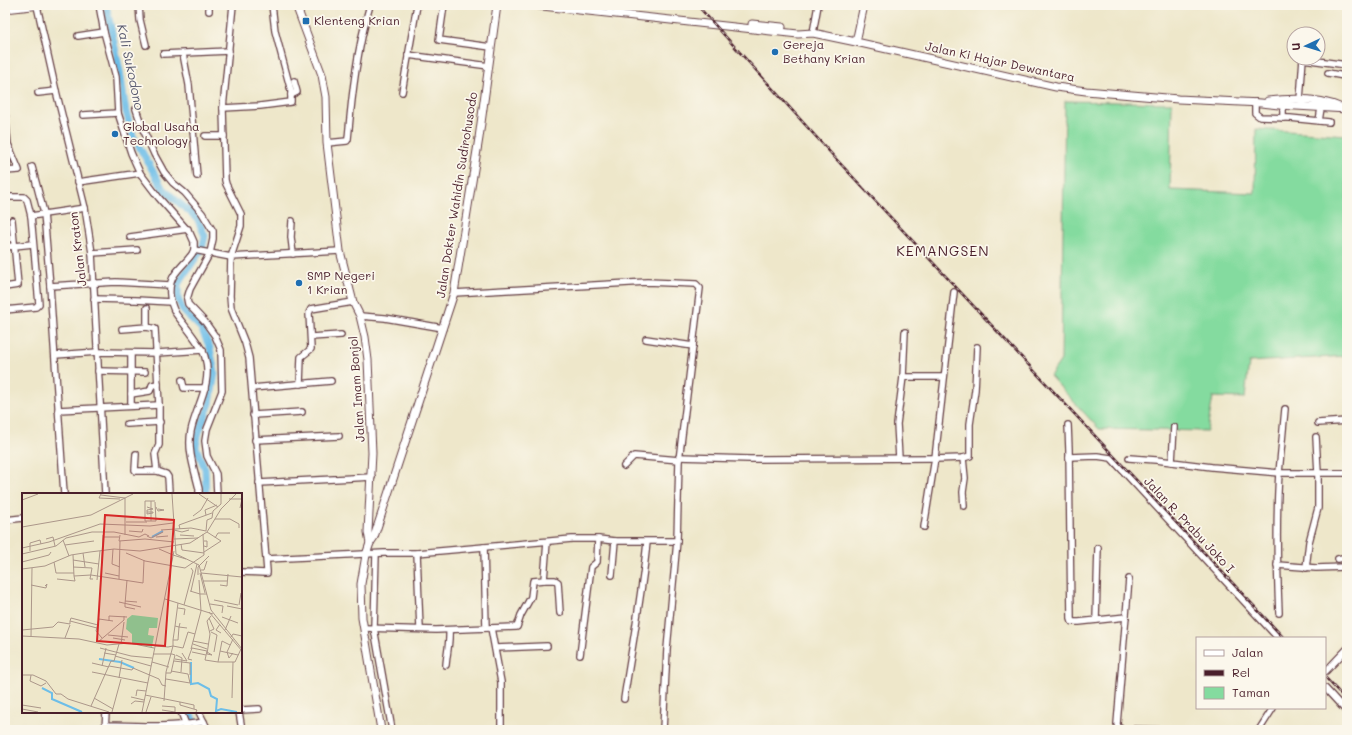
<svg xmlns="http://www.w3.org/2000/svg" width="1352" height="735" font-family="Mali,sans-serif">
  <rect width="100%" height="100%" fill="#fbf7ec"/>
  <filter id="ink" filterUnits="userSpaceOnUse"><feTurbulence type="fractalNoise" baseFrequency=".025" numOctaves="2"/><feDisplacementMap in="SourceGraphic" scale="8" xChannelSelector="R" yChannelSelector="G"/><feConvolveMatrix kernelMatrix="1 2 1 2 8 2 1 2 1" color-interpolation-filters="sRGB"/></filter>
  <filter id="wash" filterUnits="userSpaceOnUse"><feTurbulence type="fractalNoise" baseFrequency=".012" numOctaves="4" result="noise"/><feDisplacementMap in="SourceGraphic" scale="16" xChannelSelector="R" yChannelSelector="G"/><feGaussianBlur stdDeviation="0.9" result="paint"/><feColorMatrix in="noise" values="0 0 0 0 0 0 0 0 0 0 0 0 0 0 0 0 0 1.4 0 .05"/><feComposite in="paint" operator="in"/></filter>
  <g filter="url(#wash)">
    <rect width="100%" height="100%" fill="#eee7ca"/>
    <!-- green -->
    <path fill="#84db9f" stroke="#677d65" d="M1065 101 1172 103 1170 190 1255 193 1256 129 1347 135V356L1249 362 1245 398 1213 397 1207 431 1099 429 1050 376 1061 360Z"/>
    <g fill="none" stroke-linecap="round" stroke-linejoin="round">
      <!-- river -->
      <g stroke="#6dbee8" stroke-width="7">
        <path d="M106 5 120 71 126 112 133 136 163 189 197 218 205 236 202 249 178 284V299L184 312 201 328 210 348 215 373 210 403 198 435 196 447 205 469 206 494"/>
        <path d="M190 712 197 730"/>
      </g>
    </g>
  </g>
  <g filter="url(#ink)">
    <g fill="none" stroke-linecap="round" stroke-linejoin="round">
      <defs>
        <g id="minor">
          <path d="M99 5 104 32 116 77 118 113 131 153 140 173 159 198 190 233 194 242V250L192 254C187 261 180 267 175 274 167 285 169 302 176 314 184 325 202 345 205 357 213 384 196 406 191 431 187 451 195 471 199 489V494"/>
          <path d="M139 5 140 20 146 45"/>
          <path d="M209 5V11"/>
          <path d="M233 5 223 108 225 180 226 184 241 214V226L231 257 230 296 231 308 245 343 249 358 267 571V573H265L241 572"/>
          <path d="M444 5 439 40 491 47"/>
          <path d="M37 6 56 91 85 208 92 253 105 494"/>
          <path d="M617 11 618 5"/>
          <path d="M813 33 818 5"/>
          <path d="M78 36 104 32"/>
          <path d="M163 54 229 51"/>
          <path d="M183 54 189 85 197 176"/>
          <path d="M408 55 489 66"/>
          <path d="M1303 59 1347 65"/>
          <path d="M1328 73 1344 76 1346 65"/>
          <path d="M402 92 417 5"/>
          <path d="M38 93 56 91"/>
          <path d="M291 95 297 92 294 81"/>
          <path d="M1300 100 1303 58"/>
          <path d="M1255 102V113L1260 117 1290 118 1329 122"/>
          <path d="M223 108 260 106 291 102V91L275 31 272 5"/>
          <path d="M136 109 142 127 154 154 164 172 173 183 185 193 202 213 213 231V239L210 253 190 289 187 299 188 304 205 322 215 336 221 350 222 391 207 429 205 441 207 456 216 474 217 494"/>
          <path d="M5 114 8 144 19 170 5 171"/>
          <path d="M83 115 118 113"/>
          <path d="M1283 118V106"/>
          <path d="M1319 121 1321 108"/>
          <path d="M205 136H224"/>
          <path d="M327 143 347 141 348 139C352 94 357 49 370 5"/>
          <path d="M32 167 44 213 50 286 64 494"/>
          <path d="M7 171 8 147"/>
          <path d="M78 182 140 173"/>
          <path d="M5 197H24L27 200 31 216 39 304 36 307 5 310"/>
          <path d="M31 216 85 208"/>
          <path d="M292 221 291 237 293 254"/>
          <path d="M130 237 188 229"/>
          <path d="M5 247 33 244"/>
          <path d="M194 250 231 257 340 251"/>
          <path d="M92 253 137 250"/>
          <path d="M50 286 116 282 170 285"/>
          <path d="M5 287 18 285 12 220"/>
          <path d="M454 293 647 282 696 284 700 288 679 460 677 541 667 649 663 730"/>
          <path d="M94 299 136 300 171 302"/>
          <path d="M147 308V327"/>
          <path d="M360 316 385 318 443 328"/>
          <path d="M122 329 147 327 155 329 159 405V445L155 454 157 471"/>
          <path d="M311 337 341 335"/>
          <path d="M646 339 693 346"/>
          <path d="M55 355 98 352 157 353 203 350"/>
          <path d="M98 371 145 372"/>
          <path d="M903 377H943"/>
          <path d="M182 380 184 388H205"/>
          <path d="M300 384 301 357 311 349 309 313 311 309 353 302"/>
          <path d="M252 388 331 381"/>
          <path d="M131 394 150 391 152 385 158 384"/>
          <path d="M131 406V353"/>
          <path d="M58 410 159 405"/>
          <path d="M253 415 302 412"/>
          <path d="M1318 423 1347 421"/>
          <path d="M127 424 160 422"/>
          <path d="M1068 425 1069 450 1071 619 1072 622H1079L1126 617"/>
          <path d="M255 440 339 436"/>
          <path d="M136 454 135 470 136 471H157L166 474 168 477 169 492"/>
          <path d="M679 457 750 459 935 458"/>
          <path d="M1069 457 1097 456 1111 458 1278 638"/>
          <path d="M899 458 897 424 903 377 905 332"/>
          <path d="M963 458 965 478 963 492 964 506"/>
          <path d="M1129 458 1156 460 1212 467 1279 473H1347"/>
          <path d="M935 459 963 458 970 456V424L975 390 977 347"/>
          <path d="M1172 462 1174 427"/>
          <path d="M624 466 634 456 679 460"/>
          <path d="M259 483 372 477"/>
          <path d="M5 520 23 518"/>
          <path d="M924 527 935 458 954 292"/>
          <path d="M484 547 486 628"/>
          <path d="M417 553 420 629"/>
          <path d="M376 554 374 628 392 730"/>
          <path d="M267 559 384 553H417L572 539H598L615 541H677"/>
          <path d="M1338 559 1347 557"/>
          <path d="M1277 565 1316 568 1345 567"/>
          <path d="M1306 568 1309 542 1318 508V473L1316 437"/>
          <path d="M612 575 615 541"/>
          <path d="M1129 579 1117 724 1118 727 1122 729 1164 730"/>
          <path d="M544 580H555L558 582 560 613"/>
          <path d="M1279 613C1277 566 1276 519 1279 473 1281 451 1283 430 1285 409"/>
          <path d="M1096 620 1098 548"/>
          <path d="M364 628 436 630 517 627 521 615 531 597 533 581 544 580 547 542"/>
          <path d="M491 628 501 682V730"/>
          <path d="M495 648 547 646"/>
          <path d="M580 655 591 567 597 562 598 539"/>
          <path d="M446 665C447 652 450 642 449 630"/>
          <path d="M1326 671 1347 649"/>
          <path d="M1325 688 1347 712"/>
          <path d="M624 699C632 647 642 594 647 542"/>
          <path d="M241 710 259 709"/>
          <path d="M181 712 188 730"/>
          <path d="M199 712 208 730"/>
          <path d="M239 712 242 730"/>
          <path d="M105 725C138 726 172 728 204 722"/>
          <path d="M105 730 106 712"/>
          <path d="M1259 730 1273 708"/>
        </g>
        <g id="major">
          <path d="M296 5 322 75 326 97 327 143 340 251 353 302 360 316 365 337 368 360 372 453 368 532 370 543 366 555 361 584 362 618 381 730"/>
          <path d="M533 5 798 34 813 33 856 42 1056 87 1086 91 1178 99 1261 103 1279 105 1347 109"/>
          <path d="M5 9 41 5"/>
          <path d="M752 24 782 27"/>
          <path d="M856 42 864 5"/>
          <path d="M1268 101C1292 98 1321 98 1342 108"/>
          <path d="M370 543 374 537 454 293 479 138 497 5"/>
        </g>
      </defs>
      <!-- minor casing -->
      <use href="#minor" stroke="#633d43" stroke-width="8"/>
      <!-- major casing -->
      <use href="#major" stroke="#633d43" stroke-width="9"/>
      <!-- minor -->
      <use href="#minor" stroke="#fff" stroke-width="5.5"/>
      <!-- major -->
      <use href="#major" stroke="#fff" stroke-width="7"/>
      <defs>
        <g id="rail">
          <path d="M697 5 837 160 1284 638"/>
          <path d="M1325 677 1347 701"/>
        </g>
      </defs>
      <!-- rail casing -->
      <use href="#rail" stroke="#4a1f2b" stroke-width="2.5"/>
      <!-- rail -->
      <use href="#rail" stroke="#fbf7ec" stroke-width="1" stroke-dasharray="3" stroke-linecap="butt"/>
    </g>
  </g>
  <!-- markers -->
  <g fill="#1f6fb2" stroke="#fbf7ec" stroke-width="1.5">
    <rect x="302" y="17" width="8" height="8" rx="2"/>
    <circle cx="775" cy="52" r="4"/>
    <circle cx="115" cy="134" r="4"/>
    <circle cx="299" cy="283" r="4"/>
  </g>
  <g text-anchor="middle" stroke-width="3.5" stroke-linejoin="round" paint-order="stroke">
    <!-- poi labels -->
    <g font-size="12" fill="#4a1f2b" stroke="#fbf7ec" text-anchor="start">
      <text x="314" y="25">Klenteng Krian</text>
      <text x="783" y="49">Gereja<tspan x="783" dy="14">Bethany Krian</tspan></text>
      <text x="123" y="131">Global Usaha<tspan x="123" dy="14">Technology</tspan></text>
      <text x="307" y="280">SMP Negeri<tspan x="307" dy="14">1 Krian</tspan></text>
    </g>
    <!-- street labels -->
    <g font-size="12" fill="#4a1f2b" stroke="#fbf7ec">
      <text transform="translate(1000 62) rotate(12)" y="4">Jalan Ki Hajar Dewantara</text>
      <text transform="translate(457 195) rotate(-81)" y="4">Jalan Dokter Wahidin Sudirohusodo</text>
      <text transform="translate(78 249) rotate(-97)" y="4">Jalan Kraton</text>
      <text transform="translate(357 389) rotate(-94)" y="4">Jalan Imam Bonjol</text>
      <text transform="translate(1189 525) rotate(47)" y="4">Jalan R. Prabu Joko I</text>
    </g>
    <!-- water labels -->
    <g font-size="13" font-style="italic" fill="#56576d" stroke="#fbf7ec">
      <text transform="translate(131 67) rotate(78)" y="5">Kali Sukodono</text>
    </g>
    <!-- quarter labels -->
    <g font-size="14" letter-spacing="1" fill="#4a1f2b" stroke="#fbf7ec">
      <text x="943" y="256">KEMANGSEN</text>
    </g>
  </g>
  <!-- overview -->
  <g transform="translate(22 493)">
    <rect width="220" height="220" fill="#eee7ca"/>
    <path d="M110 122 136 125 135 135H127L126 142 132 143 130 154 110 150V141L104 136 105 126Z" fill="#84db9f"/>
    <path fill="none" stroke="#6dbee8" stroke-width="2" d="M130 44 141 38M77 166 98 169 112 175M169 169V191L176 190 187 196 189 203 195 206 194 218 199 216 215 219M20 195 30 200V206L60 219"/>
    <path fill="none" stroke="#ac978a" stroke-width="1" d="M79 1 77 5 98 6M150 1 154 61 177 72 189 117 220 156M177 1 196 14M79 2 103 5V42M207 6H220L218 15M0 7 16 1M129 8V28M133 8H123V28H134L133 9M134 14 136 18 142 17 136 16M125 19V17L131 16 125 14M125 19H131V20L125 21ZM184 22 183 17 195 12M171 23 179 17 186 5M193 26H208L217 31V35M104 29H125M0 34 69 22 111 1M158 36 157 32 190 20M139 37 169 35 184 38 185 27 190 25 191 18 199 11V1M152 37 160 39 167 37M107 38 120 39 121 36M98 42 97 48 123 46 152 49M158 42 172 43M125 43 129 45 141 39M81 44H97M134 44 146 43M193 45 196 40H208M24 46 31 44 33 53M152 46 176 45M41 47 47 63M182 48H185V54L182 53M159 51 160 57 182 60M43 52 72 48M0 55 27 49 78 31 128 33 151 30M91 56 90 71 98 74M137 56 151 62M8 58V50L18 47 19 51M182 59 199 48 185 39M61 60 63 74M104 60 123 68 163 75 182 62 181 41M0 61 34 53 44 45 70 39H92L117 44 123 41 127 43M51 62 52 83 69 82 121 90 122 67M151 62 164 66M51 67 77 71M0 69 27 62 29 59M32 69 34 80H52M51 74 70 75 68 86H71M0 76 23 73 49 62 68 59 92 56 118 58 168 50 185 39 199 16 214 1M179 77H182L185 68M83 80 97 83M178 80 183 100M179 80 220 84M176 82V74L187 63M79 84 81 42M35 86 53 88 52 83M97 86 98 48M75 87 78 58M181 88H205M9 92 24 95 25 91 23 93M198 92 205 93 206 81M168 98 178 101H185M169 98 175 71M143 106 191 121M192 107 216 112M103 108 115 109M97 109 119 114M103 111 105 87M103 111V114L113 116M188 111 201 113 200 120M162 112 171 78 169 75M217 112 219 100M205 113 220 116M156 115 163 116 162 122M187 119 220 158M200 124 216 130M187 125 192 136 188 138M87 128V123L105 124M158 130 157 134 165 135M198 131 194 137 199 140M75 135 48 128 49 125 76 132M0 137 31 134 36 129 48 131V128M203 137 209 123M189 139 195 142 192 159M86 142 106 144M0 143 57 146 85 152 107 150 132 155M9 144 10 75M209 144 211 141 220 143M43 145 48 132M80 145 74 138 77 126 91 128M91 145 103 147M151 147 153 133M171 148 186 151M76 149 102 127V123M99 151 102 129M171 151 185 156M133 153 146 154 151 153V147H156L157 134 153 133 156 110M151 153 161 155 166 139 173 141M78 155 109 163 130 165M170 155 185 158 183 167 196 169H213L219 156M170 155 166 166 170 167M169 156 179 118 177 87M198 158 216 162M170 159 184 162M185 159 190 162 185 161 188 141 185 128 189 123M205 159 207 165 211 160M205 159 211 146M82 160 94 162M131 161H150M154 162 160 165 159 179M93 163 129 173M153 166 165 168 160 160M152 168 168 170V182M130 169 147 174M196 169 200 148 208 152M70 170 87 174M80 173 84 155M87 173 110 177 111 175 137 186 140 192 144 193M149 178 166 181M70 179 126 190M144 180H149L153 162 150 161M0 182H11L24 188 34 201H39L46 206 87 219M9 182 8 188 19 193 24 190M97 185 100 167M144 186 168 190 166 181M123 202 158 209V212L175 217 174 219M114 203 115 197 124 198M109 204 122 207M72 205 91 216M210 205 211 169M142 208 144 179 151 153M158 209 172 212V216M109 211 113 208 122 209M0 212 19 215M69 213 89 168H92L97 151M140 213 153 214V219M0 216 16 219M140 217 153 219M90 219 99 186M120 219 152 58M124 219 129 204"/>
    <path fill="#d62828" fill-opacity="0.15" stroke="#d62828" stroke-width="2" d="M83 22 152 27 143 153 75 148Z"/>
    <rect width="220" height="220" fill="none" stroke="#4a1f2b" stroke-width="2"/>
  </g>
  <!-- margin -->
  <rect width="1352" height="735" fill="none" stroke="#fbf7ec" stroke-width="20"/>
  <!-- legend -->
  <rect x="1196" y="637" width="130" height="72" fill="#fbf7ec" stroke="#b4a19f"/>
  <rect x="1204" y="650" width="20" height="6" fill="#ffffff" stroke="#b4a19f"/>
  <text x="1232" y="657" font-size="12" fill="#4a1f2b">Jalan</text>
  <rect x="1204" y="670" width="20" height="6" fill="#4a1f2b" stroke="#b4a19f"/>
  <text x="1232" y="677" font-size="12" fill="#4a1f2b">Rel</text>
  <rect x="1204" y="687" width="20" height="12" fill="#84db9f" stroke="#b4a19f"/>
  <text x="1232" y="697" font-size="12" fill="#4a1f2b">Taman</text>
  <!-- north arrow -->
  <g transform="translate(1306 46) rotate(266)"><circle r="19" fill="#fbf7ec" stroke="#b4a19f"/>
  <path d="M0-3L7 15L0 10L-7 15Z" fill="#1f6fb2"/>
  <text y="-6" font-size="11" font-weight="bold" text-anchor="middle" fill="#4a1f2b">U</text>
  </g>
</svg>
